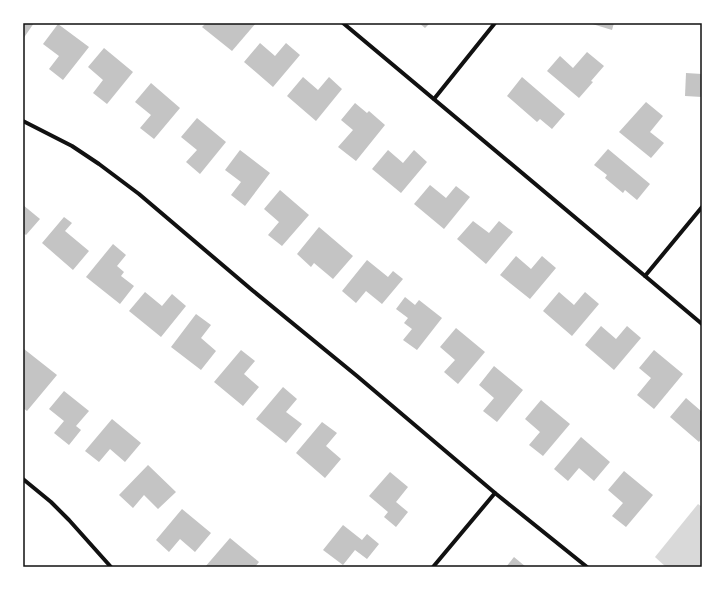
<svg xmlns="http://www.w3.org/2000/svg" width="725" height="590" font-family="'Work Sans',sans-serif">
  <rect width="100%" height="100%" fill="#fff"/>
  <!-- water -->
  <path fill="#d9d9d9" d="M698 504 702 507V567H666L655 557Z"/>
  <!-- building -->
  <g fill="#c4c4c4">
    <path d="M23 23H34L23 39Z"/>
    <path d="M206 23H256L232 51 202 27Z"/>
    <path d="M419 23H430L425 28Z"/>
    <path d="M589 23H614L612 30Z"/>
    <path d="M58 24 89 47 63 80 49 69 59 56 43 44Z"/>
    <path d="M260 43 275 56 286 43 300 55 273 87 244 62Z"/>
    <path d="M104 48 133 72 107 104 93 93 103 80 88 67Z"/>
    <path d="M587 52 604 66 591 81 593 82 579 98 547 71 560 56 573 68Z"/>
    <path d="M686 73 702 74V97L685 96Z"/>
    <path d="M303 77 318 90 329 77 342 89 316 121 287 96Z"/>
    <path d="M522 77 565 114 552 129 540 119 537 122 507 96Z"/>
    <path d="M151 83 180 108 154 139 140 128 151 115 135 102Z"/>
    <path d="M646 102 663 116 650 132 664 143 651 158 619 132Z"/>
    <path d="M355 103 367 113 369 111 385 125 356 161 338 147 353 130 341 120Z"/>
    <path d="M197 118 226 142 200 174 186 162 197 150 181 137Z"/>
    <path d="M608 149 650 184 637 200 625 190 623 193 605 178 607 175 594 165Z"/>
    <path d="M240 150 270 173 245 206 231 195 241 182 225 170Z"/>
    <path d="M388 150 403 163 414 150 427 162 401 193 372 169Z"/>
    <path d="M430 185 446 198 456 186 470 197 444 229 414 204Z"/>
    <path d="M280 190 309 215 282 246 268 235 279 222 264 209Z"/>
    <path d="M23 205 40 219 26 235 23 233Z"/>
    <path d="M64 217 72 223 65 231 89 251 73 270 42 243Z"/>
    <path d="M473 221 489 233 499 221 513 232 486 264 457 239Z"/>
    <path d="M319 227 353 256 333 279 314 263 311 267 297 254Z"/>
    <path d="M113 244 126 255 117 266 124 272 121 276 134 286 120 304 86 277Z"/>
    <path d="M516 256 531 269 542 256 556 268 530 299 500 275Z"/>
    <path d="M367 260 388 277 393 271 403 279 382 304 366 291 356 303 342 291Z"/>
    <path d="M145 292 162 306 172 294 186 306 161 337 129 311Z"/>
    <path d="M559 292 574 305 585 292 599 304 572 336 543 311Z"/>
    <path d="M405 297 415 305 419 300 442 318 417 350 403 340 412 329 404 323 408 318 396 309Z"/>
    <path d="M196 314 211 325 201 338 216 351 201 370 171 347Z"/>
    <path d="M601 326 616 339 627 326 641 338 614 370 585 345Z"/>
    <path d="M456 328 485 352 458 384 444 372 455 360 440 347Z"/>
    <path d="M24 349 57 375 27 411 23 408V389L24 387 23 386V350Z"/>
    <path d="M241 350 255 361 244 374 259 387 243 406 214 382Z"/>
    <path d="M654 350 683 374 654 409 637 395 651 378 639 368Z"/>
    <path d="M494 366 523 390 497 422 483 411 494 398 479 385Z"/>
    <path d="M283 387 297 399 286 412 302 424 286 443 256 419Z"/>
    <path d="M64 391 89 411 76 426 81 430 69 445 54 433 64 421 49 409Z"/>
    <path d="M686 398 701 411 702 410V438L699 442 670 417Z"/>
    <path d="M541 400 570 424 543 456 529 445 540 432 525 419Z"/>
    <path d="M112 419 141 443 125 462 110 449 99 462 85 451Z"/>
    <path d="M322 422 337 433 326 446 341 459 325 478 296 453Z"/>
    <path d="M581 437 610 462 594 481 579 468 568 481 554 469Z"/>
    <path d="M148 465 176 492 158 509 144 495 133 508 119 495Z"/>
    <path d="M624 471 653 495 626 527 612 516 623 503 608 490Z"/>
    <path d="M390 472 408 487 396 502 408 512 396 527 384 517 388 512 369 496Z"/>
    <path d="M182 509 211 533 195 552 180 539 169 552 156 540Z"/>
    <path d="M343 525 362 540 367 534 379 544 367 559 355 550 343 565 323 550Z"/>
    <path d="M230 538 259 562 255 567H205Z"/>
    <path d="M514 557 526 567H506Z"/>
  </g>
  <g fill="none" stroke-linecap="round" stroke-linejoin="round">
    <!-- minor -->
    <g stroke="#111" stroke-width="4">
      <path d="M343 23 645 276 702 324"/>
      <path d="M434 99 495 23"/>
      <path d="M23 121 72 146 99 164 139 194 252 290 357 376 495 493 587 567"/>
      <path d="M645 276 702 207"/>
      <path d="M23 479 51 502 69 520 111 567"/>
      <path d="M433 567 495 493"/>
    </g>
  </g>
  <!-- border -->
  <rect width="725" height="590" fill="none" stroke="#ffffff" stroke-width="48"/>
  <rect x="24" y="24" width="677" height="542" fill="none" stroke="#111" stroke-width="1.5"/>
</svg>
